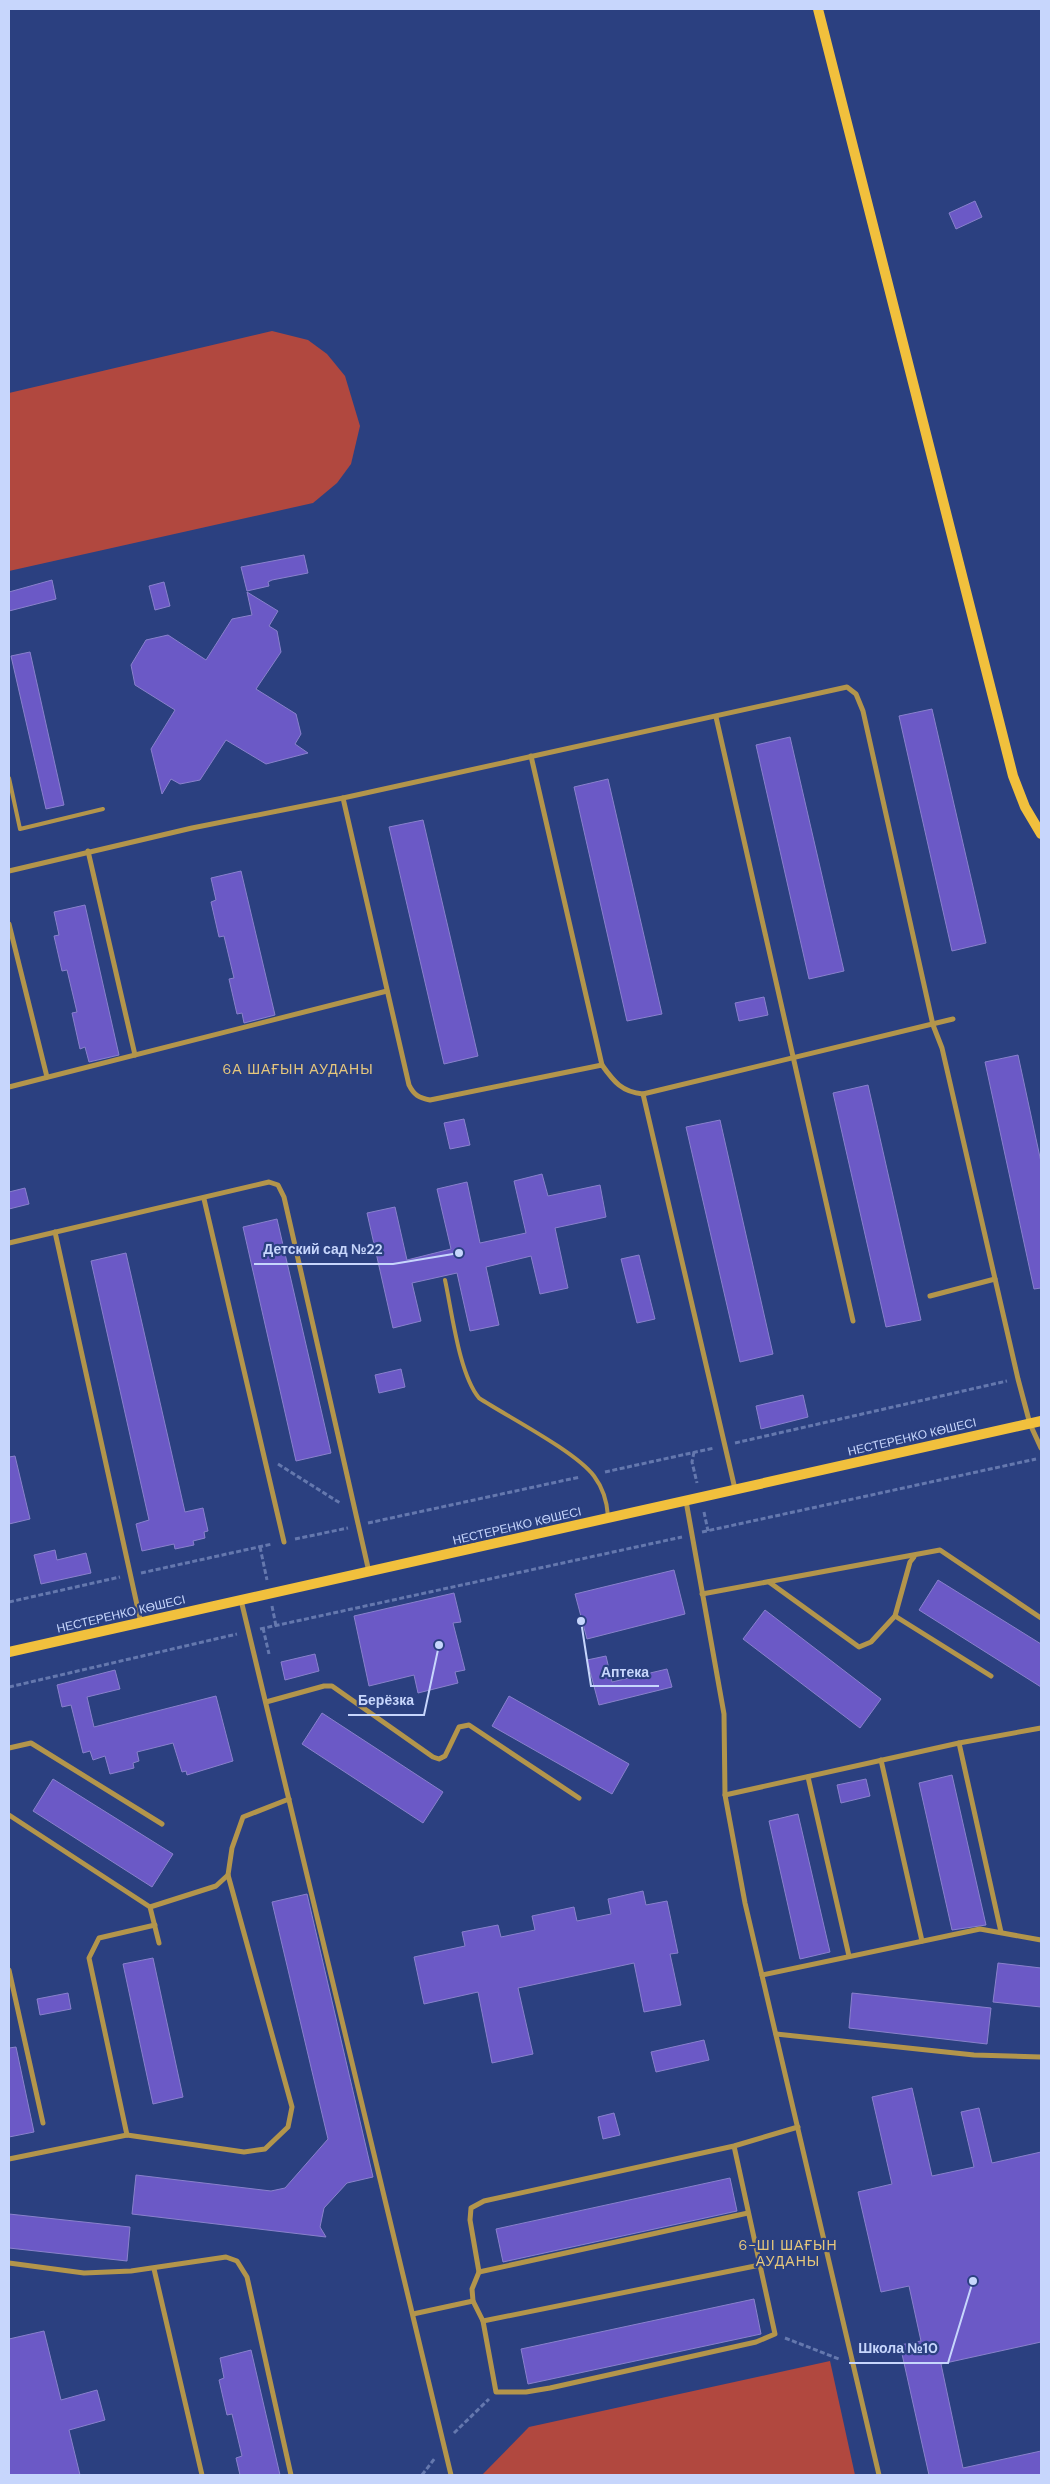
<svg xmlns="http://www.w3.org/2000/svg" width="1050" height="2484" font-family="'DM Sans',sans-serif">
  <rect width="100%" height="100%" fill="#2b4080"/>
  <!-- green -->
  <g fill="#b1483f">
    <path d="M272 331 308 340 327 354 345 376 360 426 351 464 337 483 313 503 9 571V393Z"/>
    <path d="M830 2361 855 2475H482L529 2427Z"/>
  </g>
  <!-- building -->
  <g fill="#6b59c6" stroke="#8981cc">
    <path d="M975 201 982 217 956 229 949 213Z"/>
    <path d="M304 555 308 573 272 580 268 582 269 586 247 591 241 567Z"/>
    <path d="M52 580 56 599 9 611V592Z"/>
    <path d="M164 582 170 606 155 610 149 586Z"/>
    <path d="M247 592 278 611 269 626 277 631 281 652 256 689 296 714 301 734 295 744 308 753 266 764 226 740 200 780 180 784 171 779 162 794 151 749 175 710 135 685 131 665 146 640 168 635 206 660 232 619 252 615Z"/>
    <path d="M30 652 64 805 46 809 11 656Z"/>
    <path d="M932 709 986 943 952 951 899 716Z"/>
    <path d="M790 737 844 971 809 979 756 745Z"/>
    <path d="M608 779 662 1014 627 1021 574 787Z"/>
    <path d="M423 820 478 1056 444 1064 389 827Z"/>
    <path d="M241 871 275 1015 244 1023 242 1013 237 1014 229 979 234 978 224 936 219 937 211 902 216 900 211 878Z"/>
    <path d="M85 905 119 1055 89 1062 85 1047 80 1049 72 1013 77 1012 67 970 62 971 54 936 59 935 54 912Z"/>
    <path d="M764 997 768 1015 739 1021 735 1003Z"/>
    <path d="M1018 1055 1041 1162V1288L1034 1289 985 1062Z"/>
    <path d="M868 1085 921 1320 886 1327 833 1093Z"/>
    <path d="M464 1119 470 1145 450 1149 444 1123Z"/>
    <path d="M720 1120 773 1354 740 1362 686 1127Z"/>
    <path d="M542 1174 548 1196 600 1185 606 1217 555 1228 568 1288 540 1294 531 1256 486 1267 499 1325 470 1331 457 1273 412 1283 421 1321 393 1328 367 1213 395 1207 407 1260 451 1249 437 1189 467 1182 480 1243 526 1233 514 1181Z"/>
    <path d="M25 1188 29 1204 9 1209V1192Z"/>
    <path d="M277 1219 331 1453 296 1461 243 1227Z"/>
    <path d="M126 1253 185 1512 203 1508 208 1531 204 1532 205 1538 193 1541 194 1545 175 1549 174 1544 142 1551 136 1524 149 1520 91 1261Z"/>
    <path d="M639 1255 655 1319 637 1323 621 1259Z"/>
    <path d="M401 1369 405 1387 379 1393 375 1375Z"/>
    <path d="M803 1395 808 1417 761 1429 756 1406Z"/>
    <path d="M15 1456 30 1519 9 1524V1457Z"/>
    <path d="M55 1550 57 1560 86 1553 91 1573 41 1584 34 1555Z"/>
    <path d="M674 1570 685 1614 587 1639 575 1594Z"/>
    <path d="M938 1580 1041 1644V1687L919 1610Z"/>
    <path d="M454 1593 461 1622 453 1623 465 1670 455 1672 458 1683 418 1693 414 1675 369 1686 354 1616Z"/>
    <path d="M765 1610 881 1699 860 1728 743 1639Z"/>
    <path d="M315 1654 319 1671 285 1680 281 1662Z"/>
    <path d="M606 1656 612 1682 667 1669 672 1687 599 1705 587 1660Z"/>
    <path d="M115 1670 120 1689 87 1697 94 1727 216 1696 233 1761 187 1775 186 1771 182 1772 173 1743 137 1752 139 1761 133 1763 134 1768 110 1774 105 1756 93 1760 90 1751 83 1753 71 1705 62 1707 57 1685Z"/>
    <path d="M509 1696 629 1764 612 1794 492 1726Z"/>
    <path d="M322 1713 443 1792 423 1823 302 1744Z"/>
    <path d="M952 1775 986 1925 952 1930 919 1783Z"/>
    <path d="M53 1779 173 1854 152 1887 33 1811Z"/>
    <path d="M866 1779 870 1796 841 1803 837 1785Z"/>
    <path d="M798 1814 830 1952 800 1959 769 1821Z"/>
    <path d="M643 1891 646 1905 667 1901 678 1953 670 1954 681 2005 644 2012 634 1963 518 1988 533 2054 492 2063 478 1992 424 2004 414 1957 465 1946 462 1932 498 1925 501 1937 535 1930 532 1916 574 1907 577 1921 611 1914 608 1899Z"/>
    <path d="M307 1894 373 2177 347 2183 324 2208 320 2227 326 2237 132 2214 136 2175 271 2191 285 2188 328 2139 272 1902Z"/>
    <path d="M153 1958 183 2097 153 2104 123 1964Z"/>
    <path d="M998 1963 1041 1968V2007L993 2002Z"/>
    <path d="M68 1993 71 2009 40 2015 37 1999Z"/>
    <path d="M852 1993 991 2008 987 2044 849 2028Z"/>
    <path d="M704 2040 709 2060 656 2072 651 2052Z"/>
    <path d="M16 2047 34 2132 9 2137V2048Z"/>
    <path d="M912 2088 932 2176 974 2167 961 2112 979 2108 992 2163 1041 2152V2342L941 2364 963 2468 1041 2451V2475H929L900 2345 921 2341 909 2286 881 2292 858 2192 892 2184 872 2097Z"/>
    <path d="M614 2113 620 2135 603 2139 598 2117Z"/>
    <path d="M730 2178 737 2211 503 2262 496 2229Z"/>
    <path d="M9 2214 130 2227 127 2261 9 2248Z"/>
    <path d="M754 2299 761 2334 528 2384 521 2349Z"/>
    <path d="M44 2331 61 2400 97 2390 105 2420 69 2430 80 2475H9V2339Z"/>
    <path d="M251 2350 280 2475H240L236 2458 242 2456 232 2414 227 2415 219 2380 224 2378 220 2358Z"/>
  </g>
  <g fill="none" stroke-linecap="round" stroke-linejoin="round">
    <!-- path -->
    <g stroke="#6578ae" stroke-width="3" stroke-dasharray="5 2.5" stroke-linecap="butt">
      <path d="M735 1443 1007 1381"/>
      <path d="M694 1452 692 1462 697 1483"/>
      <path d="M278 1464 340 1503"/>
      <path d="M605 1472 714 1448"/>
      <path d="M704 1512 708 1531"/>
      <path d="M368 1523 580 1477"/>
      <path d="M702 1532 1036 1459"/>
      <path d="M295 1539 348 1528"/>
      <path d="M260 1547 267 1580"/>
      <path d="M141 1573 272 1544"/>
      <path d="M9 1602 120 1577"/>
      <path d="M272 1606 276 1626"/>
      <path d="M263 1628 269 1654"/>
      <path d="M260 1629 682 1537"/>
      <path d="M9 1687 237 1634"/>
      <path d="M785 2338 839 2359"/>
      <path d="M454 2433 489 2399"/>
      <path d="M422 2475 435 2458"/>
    </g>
    <!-- lane -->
    <g stroke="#b3954b" stroke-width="4">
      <path d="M9 778 20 829 103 809"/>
      <path d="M445 1280C452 1312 459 1374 479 1398 508 1417 575 1451 594 1476 603 1488 607 1501 608 1516"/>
    </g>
    <!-- street -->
    <g stroke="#b3954b" stroke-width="5">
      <path d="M716 717 853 1321"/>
      <path d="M531 756 602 1065"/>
      <path d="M343 798 409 1085C414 1095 419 1098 430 1100L602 1065C614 1082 622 1092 643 1094L953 1019"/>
      <path d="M88 851 135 1055"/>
      <path d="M9 871 192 828 343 798 847 687 856 694 863 711 933 1025 942 1048 1018 1379 1030 1424 1041 1448"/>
      <path d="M9 924 47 1077"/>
      <path d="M9 1087 387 991"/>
      <path d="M643 1094 735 1489"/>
      <path d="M204 1199 284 1542"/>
      <path d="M55 1232 141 1623"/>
      <path d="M9 1243 269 1182 278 1185 284 1197 369 1572"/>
      <path d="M930 1296 995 1279"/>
      <path d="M686 1501 724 1714 725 1795 745 1903 879 2475"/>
      <path d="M769 1582 859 1647 871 1642 895 1616 910 1562 914 1557"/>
      <path d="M702 1594 940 1550 1041 1618"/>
      <path d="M241 1600 451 2475"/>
      <path d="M895 1616 991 1676"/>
      <path d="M266 1702 324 1686H332L433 1757 439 1759 445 1756 459 1727 469 1725 579 1798"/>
      <path d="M959 1743 1001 1932"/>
      <path d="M9 1748 31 1743 162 1824"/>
      <path d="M881 1760 922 1941"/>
      <path d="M808 1777 849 1956"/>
      <path d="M725 1795 959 1743 1041 1728"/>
      <path d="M9 1815 150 1907 159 1943"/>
      <path d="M150 1907 216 1886 228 1875 232 1848 243 1817 289 1799"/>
      <path d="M9 1970 43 2123"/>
      <path d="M762 1975 980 1929 1041 1940"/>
      <path d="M776 2034 974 2055 1041 2057"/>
      <path d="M127 2135 89 1958 99 1938 155 1925"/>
      <path d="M734 2146 775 2334 756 2342 550 2388 526 2392H496L483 2321 473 2301 472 2289 479 2272 470 2220 471 2208 484 2201 734 2146 798 2127"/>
      <path d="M9 2159 127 2135 244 2152 265 2149 288 2127 292 2107 228 1875"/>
      <path d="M9 2263 84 2273 131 2271 226 2257 237 2261 247 2277 291 2475"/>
      <path d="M154 2269 202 2475"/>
      <path d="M479 2272 748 2213"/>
      <path d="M413 2314 473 2301"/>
      <path d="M483 2321 760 2265"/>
    </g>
    <!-- secondary -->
    <g stroke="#f1c03d" stroke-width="10">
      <path d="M818 9 1013 776 1025 807 1041 834"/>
      <path d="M9 1652 1041 1421"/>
    </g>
  </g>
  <g text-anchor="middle" stroke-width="4.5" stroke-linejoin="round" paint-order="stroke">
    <!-- street labels -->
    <g font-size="12" fill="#c7d6fc" stroke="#2b4080">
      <text transform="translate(912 1437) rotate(-13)" y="4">НЕСТЕРЕНКО КӨШЕСІ</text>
      <text transform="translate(517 1526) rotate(-13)" y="4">НЕСТЕРЕНКО КӨШЕСІ</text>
      <text transform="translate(121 1614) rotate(-13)" y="4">НЕСТЕРЕНКО КӨШЕСІ</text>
    </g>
    <!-- neighbourhood labels -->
    <g font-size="14" letter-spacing="1" fill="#e6c77c" stroke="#2b4080">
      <text x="298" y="1074">6А ШАҒЫН АУДАНЫ</text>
      <text x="788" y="2250">6-ШІ ШАҒЫН<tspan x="788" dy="16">АУДАНЫ</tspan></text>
    </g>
  </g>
  <!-- callouts -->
  <path fill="none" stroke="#c7d6fc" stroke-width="2" d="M459 1253L393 1264H254M581 1621L591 1686H659M439 1645L424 1715H348M973 2281L948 2363H849"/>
  <g fill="#c7d6fc" stroke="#2b4080" stroke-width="2">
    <circle cx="459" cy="1253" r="5"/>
    <circle cx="581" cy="1621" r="5"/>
    <circle cx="439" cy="1645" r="5"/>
    <circle cx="973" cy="2281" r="5"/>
  </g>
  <g font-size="14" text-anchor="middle" font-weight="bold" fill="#c7d6fc" stroke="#2b4080" stroke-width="4.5" stroke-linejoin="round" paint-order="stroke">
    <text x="323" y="1254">Детский сад №22</text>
    <text x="625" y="1677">Аптека</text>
    <text x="386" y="1705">Берёзка</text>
    <text x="898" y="2353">Школа №10</text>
  </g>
  <!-- border -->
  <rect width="1050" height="2484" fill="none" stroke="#c7d6fc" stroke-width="20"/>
</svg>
